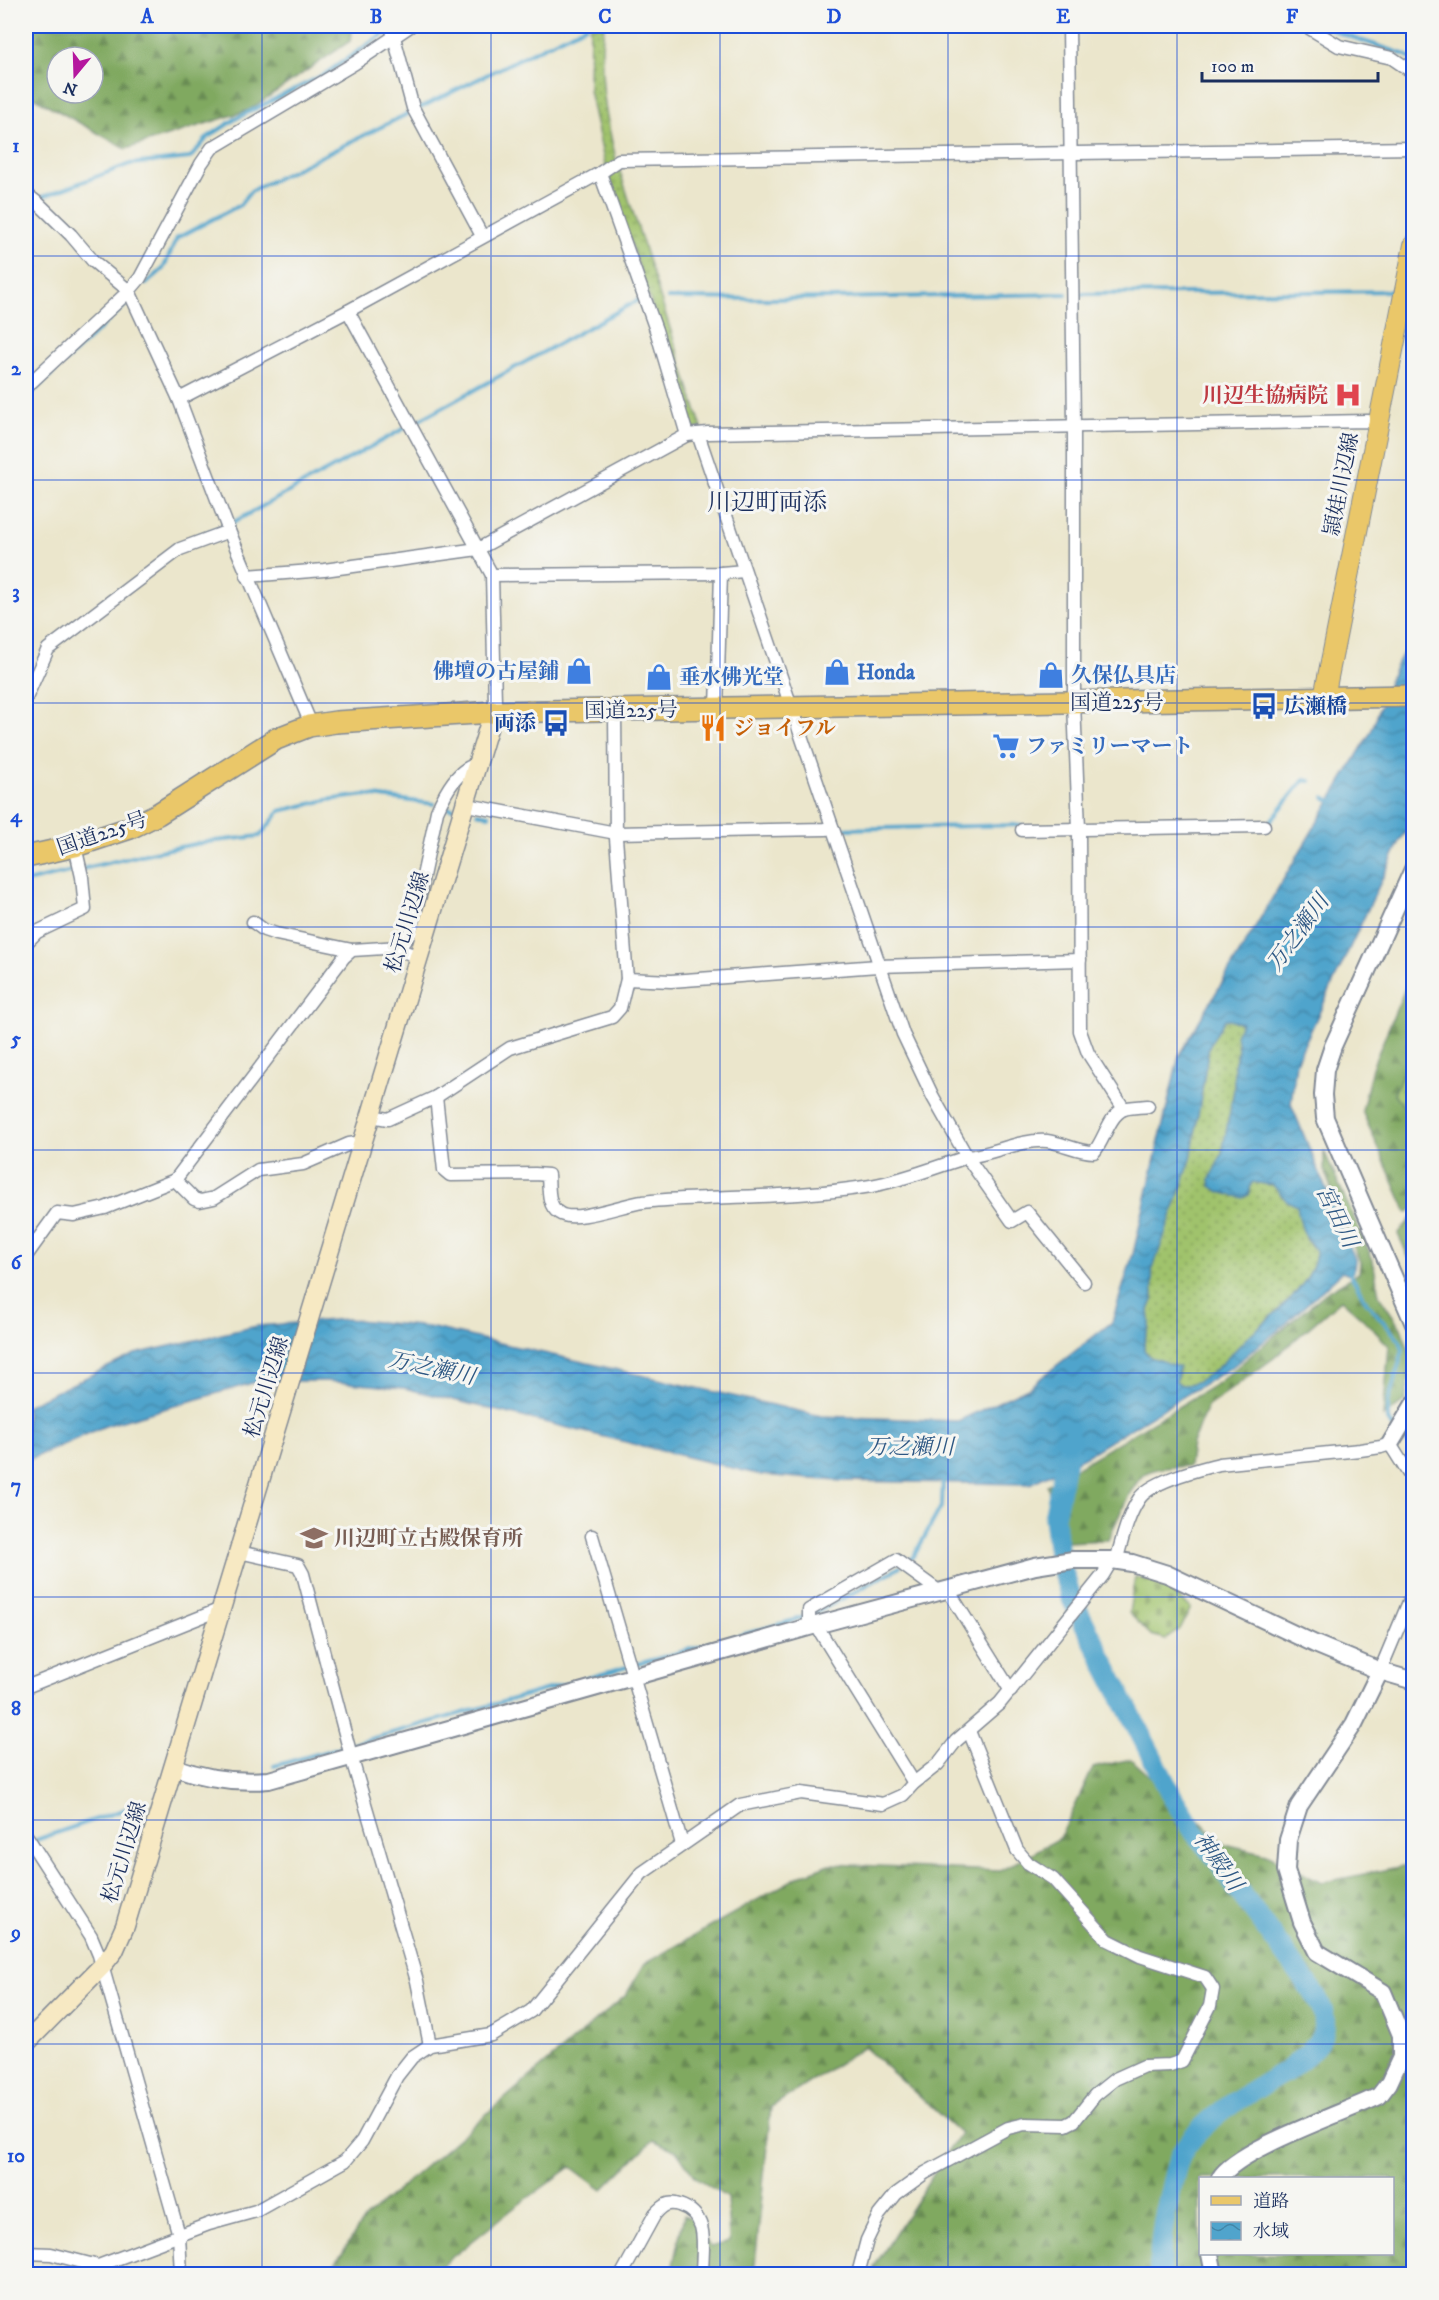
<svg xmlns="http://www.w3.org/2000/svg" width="1439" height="2300" font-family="'IM FELL DW Pica','Noto Serif JP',serif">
  <defs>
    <pattern id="grass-dots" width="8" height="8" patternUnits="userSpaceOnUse" patternTransform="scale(1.5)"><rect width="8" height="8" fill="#a0c36c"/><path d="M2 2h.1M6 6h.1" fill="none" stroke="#829f5c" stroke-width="1.8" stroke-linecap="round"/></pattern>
    <pattern id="forest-firs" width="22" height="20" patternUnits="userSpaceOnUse" patternTransform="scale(1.5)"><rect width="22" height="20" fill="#80a960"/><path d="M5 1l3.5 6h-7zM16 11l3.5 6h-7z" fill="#688a52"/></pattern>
    <pattern id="cemetery-stones" width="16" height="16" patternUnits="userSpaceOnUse" patternTransform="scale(1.5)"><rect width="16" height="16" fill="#a0c36c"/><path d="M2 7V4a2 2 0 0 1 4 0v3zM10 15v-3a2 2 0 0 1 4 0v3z" fill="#829f5c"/></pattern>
    <pattern id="water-waves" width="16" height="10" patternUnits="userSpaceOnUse" patternTransform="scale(1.5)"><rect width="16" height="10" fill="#50a4cc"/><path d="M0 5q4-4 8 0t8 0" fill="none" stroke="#4286a9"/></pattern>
  </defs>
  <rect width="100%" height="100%" fill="#f6f6f2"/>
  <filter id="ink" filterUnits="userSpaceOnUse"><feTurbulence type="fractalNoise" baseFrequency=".0167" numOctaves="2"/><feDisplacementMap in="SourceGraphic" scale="12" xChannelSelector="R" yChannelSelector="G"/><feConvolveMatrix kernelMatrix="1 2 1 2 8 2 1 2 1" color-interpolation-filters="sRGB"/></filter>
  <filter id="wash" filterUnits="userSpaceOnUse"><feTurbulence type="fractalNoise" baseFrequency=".008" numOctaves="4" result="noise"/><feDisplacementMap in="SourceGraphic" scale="24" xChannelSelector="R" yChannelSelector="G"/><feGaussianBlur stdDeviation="1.35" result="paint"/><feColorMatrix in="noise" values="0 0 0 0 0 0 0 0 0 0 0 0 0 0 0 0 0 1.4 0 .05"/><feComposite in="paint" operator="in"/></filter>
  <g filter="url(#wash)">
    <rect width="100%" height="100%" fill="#ebe6cc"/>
    <!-- grass -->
    <g fill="url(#grass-dots)" stroke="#5e7965" stroke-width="1.5">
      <path d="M590 26H604C598 71 605 115 616 159L702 428 694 429 692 426 605 165 589 90Z"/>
      <path d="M1413 1002V1168L1380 1084Z"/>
      <path d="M1225 1019 1242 1023 1237 1044 1238 1050 1234 1066V1090L1222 1154 1210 1179 1248 1195 1251 1182 1273 1185 1286 1200 1297 1206 1307 1242 1316 1250C1316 1283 1273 1315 1250 1335 1232 1352 1207 1386 1181 1385L1176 1381 1179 1373 1150 1357 1144 1350V1342L1150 1323 1149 1310 1153 1300 1151 1271 1191 1159 1209 1046Z"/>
    </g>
    <!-- forest -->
    <g fill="url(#forest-firs)" stroke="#4e6c5f" stroke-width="1.5" fill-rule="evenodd">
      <path d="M26 26H353L350 41 249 110 126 149 26 93ZM57 57H93V93H57Z"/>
      <path d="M1413 969V1049L1394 1094 1413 1119V1209L1407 1213 1362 1111 1372 1068Z"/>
      <path d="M1324 1151 1373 1260 1379 1295 1401 1328 1413 1362 1405 1401 1383 1417 1389 1346 1365 1321 1341 1300 1274 1358 1207 1407 1192 1443 1189 1466C1175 1467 1158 1467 1146 1473 1133 1480 1115 1525 1108 1540L1067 1542 1047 1485 1218 1383 1328 1291 1359 1273 1360 1262 1324 1170Z"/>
      <path d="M1413 1216V1267L1398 1234Z"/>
      <path d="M1131 1759 1225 1844 1267 1854 1321 1883 1413 1864V2274H873L874 2267 960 2133 864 2047 771 2107 754 2274H671L684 2215 695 2220 710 2247 729 2242 727 2198 694 2176 677 2151 653 2140 602 2190 571 2167 514 2208 431 2274H328L365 2218 626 1995 644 1964 801 1875 830 1864 1000 1871 1060 1838 1093 1768ZM1200 2178H1392V2254H1200Z"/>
    </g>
    <!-- cemetery -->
    <path fill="url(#cemetery-stones)" stroke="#5e7965" stroke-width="1.5" d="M1135 1577 1161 1583 1191 1608 1180 1629 1166 1639 1151 1635 1129 1613Z"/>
    <!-- water -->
    <path fill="url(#water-waves)" stroke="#366a95" stroke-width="1.5" fill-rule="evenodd" d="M1413 636V822L1401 839 1296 1062 1291 1104 1355 1259 1354 1271 1349 1275 1342 1272 1283 1326 1232 1367 1084 1457 1030 1484 838 1481 761 1475 404 1388 326 1381H259L105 1426 26 1461V1406L135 1354 257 1326 347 1319 429 1327 821 1416 958 1421 1028 1388 1112 1322 1133 1254 1179 1055 1371 732 1393 671ZM1225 1019 1242 1023 1236 1033 1238 1050 1234 1066V1090L1222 1154 1210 1179 1211 1186 1220 1192 1243 1198 1248 1195 1252 1182 1273 1185 1286 1200 1297 1206C1300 1224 1303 1237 1316 1250 1316 1283 1273 1315 1250 1335 1232 1352 1207 1386 1181 1385L1176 1381 1179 1367 1150 1357 1144 1350V1342L1150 1323 1149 1310 1153 1300 1152 1271 1191 1159 1209 1046Z"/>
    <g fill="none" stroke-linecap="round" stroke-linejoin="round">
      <!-- stream -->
      <g stroke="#50a4cc" stroke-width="4">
        <path d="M1325 26 1339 33 1406 55 1414 61"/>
        <path d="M37 199 130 164 190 158 208 137 237 118 325 74 389 30"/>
        <path d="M146 284 163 269 177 238 240 205 251 191 586 26"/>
        <path d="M1080 294 1400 291"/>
        <path d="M668 298 771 299 1066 294"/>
        <path d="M26 398 127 303"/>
        <path d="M193 538 232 523 640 299"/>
        <path d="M1324 797 1334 802"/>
        <path d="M443 807 454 809"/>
        <path d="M477 813 489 815"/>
        <path d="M1266 823H1269L1304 780 1310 781"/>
        <path d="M839 829 1021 825"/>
        <path d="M26 882 154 852 206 842 260 836 280 811 327 800 366 795 434 804"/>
        <path d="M1348 1270 1367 1303 1400 1341 1403 1350 1388 1403V1420L1393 1427"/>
        <path d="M1400 1435 1414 1450"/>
        <path d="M906 1563 914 1556 942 1505 943 1479"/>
        <path d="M274 1766 798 1619 816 1613 900 1567"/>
        <path d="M36 1840 146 1802"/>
      </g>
      <!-- river -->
      <path stroke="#50a4cc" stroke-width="21" d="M1070 1439 1054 1518 1060 1562 1071 1597 1173 1798 1195 1833 1218 1860 1233 1883 1312 1990C1332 2020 1328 2039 1300 2060 1292 2065 1290 2072 1281 2074 1248 2094 1209 2114 1186 2146 1175 2162 1173 2183 1168 2202 1162 2227 1159 2248 1160 2274"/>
    </g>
  </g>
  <g filter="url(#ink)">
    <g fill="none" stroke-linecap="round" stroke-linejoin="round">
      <defs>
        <g id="minor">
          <path d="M391 26 413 108 482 236"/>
          <path d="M1069 26 1074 425V702L1079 829 1080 1031 1088 1053 1124 1109"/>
          <path d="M1306 26 1339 46 1392 58 1414 73"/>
          <path d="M600 173 656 330 687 435"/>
          <path d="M26 194 39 204 71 235 93 261 129 291 179 399 229 531 308 717 309 726"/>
          <path d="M348 311 492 575 495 703 493 712"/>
          <path d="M26 387 129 291 140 278 201 164 212 148 355 63 410 26"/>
          <path d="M179 399 348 311 600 173 619 160 1414 148"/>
          <path d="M698 434 903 1034 933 1097 967 1157 1012 1221 1027 1212 1084 1282"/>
          <path d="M492 575 721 573 744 571"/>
          <path d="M247 576 324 570 478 549 687 435 708 433 1367 421 1378 423"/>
          <path d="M26 698 48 649 180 549 229 531"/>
          <path d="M717 708 721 573"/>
          <path d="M467 805 616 833 826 829 832 827"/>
          <path d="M1022 830 1264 826"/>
          <path d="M253 922 264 930 276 934 352 950"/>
          <path d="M26 943 37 932 85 909 82 877 75 846"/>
          <path d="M400 947 411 932 437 811C445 793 458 767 479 764"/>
          <path d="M627 979 671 981 878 966 1080 960"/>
          <path d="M436 1097 444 1170 450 1175 535 1174 548 1175C549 1187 547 1206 559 1213 574 1224 624 1204 643 1202 664 1199 686 1199 707 1198 762 1196 817 1195 871 1186 904 1180 936 1167 967 1157 994 1154 1020 1139 1047 1141 1063 1143 1078 1152 1094 1152 1104 1141 1109 1115 1124 1109 1130 1107 1141 1107 1148 1106"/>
          <path d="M371 1116 388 1119 436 1097 510 1048 612 1017 620 1008 627 979 616 838 615 710"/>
          <path d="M175 1180 194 1199 200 1201 214 1198 258 1170 303 1164 349 1144 363 1142"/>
          <path d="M26 1256 57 1213 74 1215 105 1208 175 1180 344 957 352 950 400 947 405 952 420 957"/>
          <path d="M592 1536 682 1844"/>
          <path d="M239 1552 298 1565 303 1574 351 1756 417 1981 430 2045"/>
          <path d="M1116 1561C1122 1541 1127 1517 1139 1499 1151 1481 1197 1470 1219 1464L1360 1450 1381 1447 1390 1444 1414 1482"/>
          <path d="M948 1590 1011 1691"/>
          <path d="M816 1625 914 1783"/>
          <path d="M809 1627V1610L896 1560 940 1592"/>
          <path d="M1380 1671 1414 1590"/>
          <path d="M26 1687 221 1609"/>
          <path d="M26 1835 91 1936 99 1955 179 2235 181 2274"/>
          <path d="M26 2253 51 2254 98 2266 209 2224 256 2211 345 2161 362 2141 397 2076 412 2057 430 2045 491 2035 531 2011 642 1873 740 1805 801 1793 883 1804 903 1795 914 1783 938 1764 956 1741 1000 1703 1103 1575 1112 1560"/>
          <path d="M622 2274 655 2214C662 2206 668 2201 679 2205 711 2215 702 2248 702 2274"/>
          <path d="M858 2274 867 2240 879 2215 896 2194 925 2173 1008 2128 1025 2124 1066 2125 1074 2121 1095 2095 1115 2079 1144 2066 1170 2065 1182 2061 1210 2006 1213 1989 1205 1977 1140 1956 1108 1940 1053 1879 1028 1863 1017 1850 969 1731"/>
        </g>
        <g id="tertiary">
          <path d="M1414 867 1333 1046 1325 1070 1323 1095 1325 1118 1414 1324"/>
          <path d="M1390 1444 1414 1404"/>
          <path d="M174 1767C206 1779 235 1783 269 1780L809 1627 1035 1566 1073 1560H1112L1132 1563 1167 1574 1315 1644 1380 1671 1414 1681"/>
          <path d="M1220 2178C1237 2149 1344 2113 1379 2096L1389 2083 1401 2057V2035L1396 2023 1383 1992 1317 1952 1302 1922 1286 1870 1288 1840 1299 1806 1354 1724 1380 1671"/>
          <path d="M1210 2254 1214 2274"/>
        </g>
        <path id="secondary" d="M26 2043 102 1966 114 1951 125 1926 493 712"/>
        <path id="primary" d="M1324 697 1414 245"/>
        <path id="trunk" d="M26 857 75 846 130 828 158 814 276 739 309 726 336 722 493 712 1414 696"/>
      </defs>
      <!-- minor casing -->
      <use href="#minor" stroke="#838a95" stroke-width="15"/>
      <!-- tertiary casing -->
      <use href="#tertiary" stroke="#838a95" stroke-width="20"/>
      <!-- secondary casing -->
      <use href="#secondary" stroke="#838a95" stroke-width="21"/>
      <!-- primary casing -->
      <use href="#primary" stroke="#838a95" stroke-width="22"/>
      <!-- trunk casing -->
      <use href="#trunk" stroke="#838a95" stroke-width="24"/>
      <!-- minor -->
      <use href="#minor" stroke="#fff" stroke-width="12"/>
      <!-- tertiary -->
      <use href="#tertiary" stroke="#fff" stroke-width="16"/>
      <!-- secondary -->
      <use href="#secondary" stroke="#f7e9c3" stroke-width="18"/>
      <!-- primary -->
      <use href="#primary" stroke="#eac769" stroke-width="20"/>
      <!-- trunk -->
      <use href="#trunk" stroke="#eac769" stroke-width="21"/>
    </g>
  </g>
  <!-- grid -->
  <path fill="none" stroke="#1d4ed8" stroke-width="1.5" stroke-opacity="0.55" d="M262 26V2274M491 26V2274M720 26V2274M948 26V2274M1177 26V2274M26 256H1414M26 480H1414M26 703H1414M26 927H1414M26 1150H1414M26 1373H1414M26 1597H1414M26 1820H1414M26 2044H1414"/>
  <!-- icons -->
  <defs>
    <symbol id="hospital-bare" viewBox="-9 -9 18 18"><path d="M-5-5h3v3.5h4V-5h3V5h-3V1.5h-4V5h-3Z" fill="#e0444e" stroke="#f6f6f2" stroke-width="2.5" paint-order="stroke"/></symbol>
    <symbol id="shop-bare" viewBox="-9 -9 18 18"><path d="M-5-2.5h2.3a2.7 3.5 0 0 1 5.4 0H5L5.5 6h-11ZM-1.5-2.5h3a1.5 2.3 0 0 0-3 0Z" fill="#3f7fe0" stroke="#f6f6f2" stroke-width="2.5" paint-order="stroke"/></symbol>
    <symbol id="bus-bare" viewBox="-9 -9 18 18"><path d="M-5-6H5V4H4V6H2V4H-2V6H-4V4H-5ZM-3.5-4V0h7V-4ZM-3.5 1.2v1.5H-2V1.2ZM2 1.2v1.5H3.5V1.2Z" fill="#1a4fb4" stroke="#f6f6f2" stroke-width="2.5" paint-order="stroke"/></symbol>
    <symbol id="restaurant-bare" viewBox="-9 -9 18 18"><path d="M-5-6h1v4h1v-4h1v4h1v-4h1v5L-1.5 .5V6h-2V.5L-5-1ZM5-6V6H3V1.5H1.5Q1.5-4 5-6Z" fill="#e8710a" stroke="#f6f6f2" stroke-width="2.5" paint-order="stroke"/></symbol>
    <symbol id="supermarket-bare" viewBox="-9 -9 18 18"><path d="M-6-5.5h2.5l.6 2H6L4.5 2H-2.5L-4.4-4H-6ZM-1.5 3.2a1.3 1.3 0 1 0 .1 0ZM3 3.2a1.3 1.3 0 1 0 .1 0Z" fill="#3f7fe0" stroke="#f6f6f2" stroke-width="2.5" paint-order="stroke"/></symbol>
    <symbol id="school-bare" viewBox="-9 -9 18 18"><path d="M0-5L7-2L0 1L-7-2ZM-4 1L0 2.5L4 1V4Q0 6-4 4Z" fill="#8d6e63" stroke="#f6f6f2" stroke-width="2.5" paint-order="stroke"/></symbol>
  </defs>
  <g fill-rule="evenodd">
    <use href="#hospital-bare" x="1329" y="376" width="38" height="38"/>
    <use href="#shop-bare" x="560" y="652" width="38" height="38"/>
    <use href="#shop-bare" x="818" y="653" width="38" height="38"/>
    <use href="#shop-bare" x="1032" y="656" width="38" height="38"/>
    <use href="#shop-bare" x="640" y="658" width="38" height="38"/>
    <use href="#bus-bare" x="1245" y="687" width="38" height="38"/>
    <use href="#bus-bare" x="537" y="704" width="38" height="38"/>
    <use href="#restaurant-bare" x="694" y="709" width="38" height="38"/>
    <use href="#supermarket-bare" x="987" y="727" width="38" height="38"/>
    <use href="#school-bare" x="295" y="1519" width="38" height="38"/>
  </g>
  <g text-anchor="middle" stroke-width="6" stroke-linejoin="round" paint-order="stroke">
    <!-- health labels -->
    <g font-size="21" font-weight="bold" fill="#be3a42" stroke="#f6f6f2" text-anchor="end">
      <text x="1328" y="402">川辺生協病院</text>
    </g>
    <!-- street labels -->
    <g font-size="21" fill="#1b2f5e" stroke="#f6f6f2">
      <text transform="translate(1341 484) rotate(-79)" y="7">頴娃川辺線</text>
      <text x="1117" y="709">国道225号</text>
      <text transform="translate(631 710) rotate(-1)" y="7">国道225号</text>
      <text transform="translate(102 833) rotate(-19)" y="7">国道225号</text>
      <text transform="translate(407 922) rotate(-73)" y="7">松元川辺線</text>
      <text transform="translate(266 1387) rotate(-73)" y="7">松元川辺線</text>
      <text transform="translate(124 1852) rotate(-73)" y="7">松元川辺線</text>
    </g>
    <!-- shop labels -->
    <g font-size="21" font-weight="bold" fill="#366cbe" stroke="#f6f6f2" text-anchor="start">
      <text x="559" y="678" text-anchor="end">佛壇の古屋鋪</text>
      <text x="857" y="679">Honda</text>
      <text x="1071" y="682">久保仏具店</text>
      <text x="679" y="684">垂水佛光堂</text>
      <text x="1026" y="753">ファミリーマート</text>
    </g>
    <!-- transit labels -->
    <g font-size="21" font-weight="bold" fill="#164399" stroke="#f6f6f2" text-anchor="start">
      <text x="1284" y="713">広瀬橋</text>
      <text x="536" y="730" text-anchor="end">両添</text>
    </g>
    <!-- food labels -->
    <g font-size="21" font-weight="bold" fill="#c56008" stroke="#f6f6f2" text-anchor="start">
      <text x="733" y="735">ジョイフル</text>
    </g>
    <!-- education labels -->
    <g font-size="21" font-weight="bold" fill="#785e54" stroke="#f6f6f2" text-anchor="start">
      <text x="334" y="1545">川辺町立古殿保育所</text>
    </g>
    <!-- water labels -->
    <g font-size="22" font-style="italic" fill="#2e5884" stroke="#f6f6f2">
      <text transform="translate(1297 932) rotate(-54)" y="8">万之瀬川</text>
      <text transform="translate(1338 1216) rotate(64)" y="8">宮田川</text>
      <text transform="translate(432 1367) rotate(12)" y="8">万之瀬川</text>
      <text x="910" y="1454">万之瀬川</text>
      <text transform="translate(1219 1861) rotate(54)" y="8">神殿川</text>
    </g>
    <!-- quarter labels -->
    <g font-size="24" fill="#1b2f5e" stroke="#f6f6f2">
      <text x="767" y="510">川辺町両添</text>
    </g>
  </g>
  <!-- margin -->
  <rect width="1439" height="2300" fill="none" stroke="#f6f6f2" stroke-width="66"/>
  <!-- legend -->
  <rect x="1199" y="2177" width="195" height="78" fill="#f6f6f2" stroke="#9ea6b7" stroke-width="1.5"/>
  <rect x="1211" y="2196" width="30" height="9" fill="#eac769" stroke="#9ea6b7" stroke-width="1.5"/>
  <text x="1253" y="2207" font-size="18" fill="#1b2f5e">道路</text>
  <rect x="1211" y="2222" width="30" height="18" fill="url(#water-waves)" stroke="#9ea6b7" stroke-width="1.5"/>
  <text x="1253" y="2237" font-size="18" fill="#1b2f5e">水域</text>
  <!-- north arrow -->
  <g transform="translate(75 75) rotate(199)"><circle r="28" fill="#f6f6f2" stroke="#9ea6b7" stroke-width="1.5"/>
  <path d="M0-4.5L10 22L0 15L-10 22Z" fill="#b5179e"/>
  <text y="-9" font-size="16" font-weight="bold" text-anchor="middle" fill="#1b2f5e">N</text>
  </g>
  <!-- scale -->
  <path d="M1202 72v9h176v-9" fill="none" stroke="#1b2f5e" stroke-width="3"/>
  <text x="1211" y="72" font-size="18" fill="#1b2f5e" stroke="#f6f6f2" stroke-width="4.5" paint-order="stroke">100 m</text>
  <rect x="33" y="33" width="1373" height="2234" fill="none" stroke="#1d4ed8" stroke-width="2"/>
  <g font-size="20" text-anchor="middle" font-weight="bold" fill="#1d4ed8">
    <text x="147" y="23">A</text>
    <text x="376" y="23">B</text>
    <text x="605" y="23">C</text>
    <text x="834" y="23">D</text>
    <text x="1063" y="23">E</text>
    <text x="1292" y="23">F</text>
    <text x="16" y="152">1</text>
    <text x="16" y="375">2</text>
    <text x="16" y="598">3</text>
    <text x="16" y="822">4</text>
    <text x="16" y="1045">5</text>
    <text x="16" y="1269">6</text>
    <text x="16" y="1492">7</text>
    <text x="16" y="1715">8</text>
    <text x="16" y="1939">9</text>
    <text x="16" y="2162">10</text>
  </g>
</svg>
